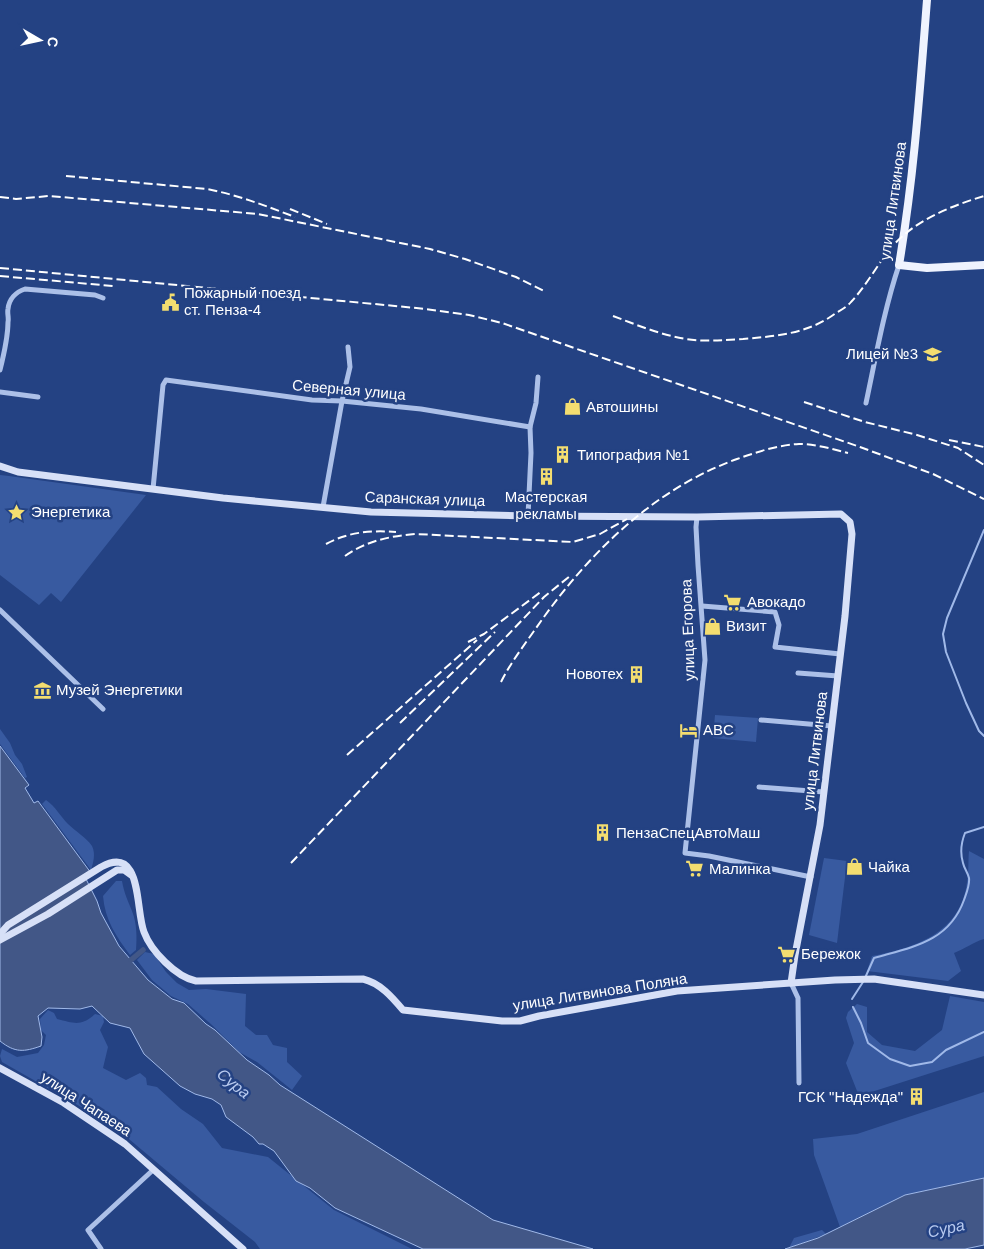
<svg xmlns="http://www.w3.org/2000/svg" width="984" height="1249" font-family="Arial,sans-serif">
  <rect width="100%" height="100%" fill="#244283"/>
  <!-- green -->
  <g fill="#385aa0">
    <path d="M0 475 9 476 146 495 61 602 51 593 39 605 0 575Z"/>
    <path d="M715 715 758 718 756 742 713 738Z"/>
    <path d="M0 729 10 743 15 755 22 764 27 777 25 778 0 744Z"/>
    <path d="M46 800C56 807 60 816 68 824 76 832 86 837 92 846 96 854 93 863 91 870L42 804Z"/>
    <path d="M969 851 984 859V939C973 942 965 949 954 953L961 971 948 981 867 971 872 956C915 948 961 933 967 882 969 872 968 861 969 851Z"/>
    <path d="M824 858 847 861 837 943 809 935Z"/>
    <path d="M116 881H122C124 893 128 901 132 911 137 923 137 938 136 950L130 955C116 936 105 920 103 896Z"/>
    <path d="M145 952 154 954 166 972 177 983 189 990 206 989 246 994 245 1026 256 1035H267L273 1045 287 1048V1062L302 1076 292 1090 257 1062 239 1052 212 1025 188 1004 171 996 152 980 137 960Z"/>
    <path d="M950 996 984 1002V1056L859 1096 846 1063 854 1043 846 1018 848 1012 857 1004 867 1007V1032L882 1045 915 1051 942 1030Z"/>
    <path d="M48 1010 54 1013 57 1019C74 1023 81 1027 95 1014L103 1016 104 1022 100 1030 108 1047 103 1068 126 1080 140 1073 146 1078 147 1085 157 1087 181 1109 203 1124 222 1148 268 1157 334 1210 412 1249H260L255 1242 204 1202 111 1124 2 1062 0 1056 2 1049 17 1057 38 1053 44 1045 46 1035 41 1030 40 1019Z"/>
    <path d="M984 1092V1178L905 1195 840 1227 814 1155 813 1139 857 1134Z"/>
    <path d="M822 1230 826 1234 789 1248 794 1238Z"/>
  </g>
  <!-- water -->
  <g fill="#425787" stroke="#a0b9e9">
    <path d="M0 746 29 785 25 788 34 803 38 801 91 873 85 877 97 901 101 913 119 946 148 980 172 999 184 1003 206 1024 215 1030 247 1060 269 1075 280 1085 493 1220 593 1249H423L335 1208 310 1188 296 1181 274 1151 263 1144H259L253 1137 226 1117 221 1105 212 1099 195 1094 180 1086 144 1054 130 1028 110 1023 92 1006 80 1009 48 1008 38 1016 42 1037 41 1046C24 1052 15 1053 0 1041Z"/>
    <path d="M984 1178V1245L965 1249H785L818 1238 905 1195Z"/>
  </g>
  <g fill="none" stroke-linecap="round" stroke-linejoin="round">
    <!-- stream -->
    <g stroke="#a0b9e9" stroke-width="2">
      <path d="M984 530 947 618 943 634 946 652 966 703 979 731 984 736"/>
      <path d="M865 978 874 958C912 947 949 942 964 900 966 894 970 885 969 878 968 873 964 868 963 863 960 853 961 843 965 833L984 827"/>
      <path d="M852 999 863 982"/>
      <path d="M853 1007 861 1023 868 1043 890 1059 910 1066 932 1062 946 1050 984 1032"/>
    </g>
    <!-- canal -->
    <path stroke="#425787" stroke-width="5.5" d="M131 960 143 950"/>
    <!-- street -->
    <g stroke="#acc0e8" stroke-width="5">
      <path d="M0 370C4 354 8 338 8 322 9 318 7 313 8 309 9 299 16 292 25 289L95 295 103 298"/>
      <path d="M0 392 38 397"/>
      <path d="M866 403C876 356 884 310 899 265"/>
      <path d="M153 489 163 385 166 380 312 400 342 401 421 409 530 427"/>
      <path d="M323 507 342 401 350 367 348 347"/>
      <path d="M528 516 531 453 530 427 536 403 538 377"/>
      <path d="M697 517 696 527 698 565 705 660 685 853 709 856 811 877"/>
      <path d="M702 606 775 612 779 625 775 647 840 654"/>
      <path d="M0 610 103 709"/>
      <path d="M798 673 838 676"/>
      <path d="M761 720 832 726"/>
      <path d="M759 787 824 792"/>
      <path d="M791 983 798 998 799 1083"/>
      <path d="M101 1249 88 1230 153 1170"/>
    </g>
    <!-- secondary -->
    <g stroke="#d7e0f7" stroke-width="7">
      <path d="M0 466 18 472 223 498 371 512 528 516 697 517 841 514 850 522 852 534 845 616 820 825 795 955 791 983"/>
      <path d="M0 934 8 925 101 867C143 844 135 909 144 932 151 951 176 977 196 981L363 979C380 983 392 997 403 1010L502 1021H520L539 1016 677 991 835 980 874 979 984 995"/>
      <path d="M0 940 48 914 117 870H124L131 875"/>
      <path d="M0 1068 64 1103 125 1144 243 1249"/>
    </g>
    <!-- primary -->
    <path stroke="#eff3fe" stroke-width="8" d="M927 0C920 89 914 177 899 265L927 268 984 265"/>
    <!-- rail -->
    <g stroke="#fff" stroke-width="2" stroke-dasharray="9 4" stroke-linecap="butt">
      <path d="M66 176 207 189C238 195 266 206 295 217"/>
      <path d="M0 197 16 199 49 196 258 214 430 249 465 259 516 277 544 291"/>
      <path d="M290 209 327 224"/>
      <path d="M0 268 426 309 469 315 502 323 860 447 933 474 984 499"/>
      <path d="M0 276 113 286"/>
      <path d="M613 316C637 325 661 335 686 339 705 342 723 340 743 339 776 336 808 334 836 313 841 310 847 307 851 302 865 287 875 269 887 253 910 222 948 207 984 196"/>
      <path d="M804 402 865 422 917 435 958 448 984 465"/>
      <path d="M949 440 984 447"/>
      <path d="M326 544C348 532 371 530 396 532"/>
      <path d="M345 556C366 541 390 536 416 534L573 542 600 534 627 519"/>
      <path d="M468 642 484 634 542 591"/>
      <path d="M501 682C510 664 522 648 534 631 585 557 651 490 737 459 757 452 778 445 799 444 816 444 832 449 848 453"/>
      <path d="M400 723 495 632"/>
      <path d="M347 755 477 640"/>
      <path d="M291 863 544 597 570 576"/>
    </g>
  </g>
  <!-- icons -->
  <defs>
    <symbol id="civic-bare" viewBox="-9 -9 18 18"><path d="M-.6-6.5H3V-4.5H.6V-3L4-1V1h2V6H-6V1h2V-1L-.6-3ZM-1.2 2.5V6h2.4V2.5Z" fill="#f3dd70" stroke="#244283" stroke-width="2.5" paint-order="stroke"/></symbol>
    <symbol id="school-bare" viewBox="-9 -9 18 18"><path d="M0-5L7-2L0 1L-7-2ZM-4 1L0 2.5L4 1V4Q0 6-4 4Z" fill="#f3dd70" stroke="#244283" stroke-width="2.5" paint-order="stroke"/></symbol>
    <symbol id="shop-bare" viewBox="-9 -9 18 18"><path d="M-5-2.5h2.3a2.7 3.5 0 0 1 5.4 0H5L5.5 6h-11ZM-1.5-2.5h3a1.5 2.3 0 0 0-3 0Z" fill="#f3dd70" stroke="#244283" stroke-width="2.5" paint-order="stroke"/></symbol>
    <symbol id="building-bare" viewBox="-9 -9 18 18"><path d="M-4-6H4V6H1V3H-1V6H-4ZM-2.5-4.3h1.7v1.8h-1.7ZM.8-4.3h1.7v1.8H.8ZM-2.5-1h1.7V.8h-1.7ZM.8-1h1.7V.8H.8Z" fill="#f3dd70" stroke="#244283" stroke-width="2.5" paint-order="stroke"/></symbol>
    <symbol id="sight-bare" viewBox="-9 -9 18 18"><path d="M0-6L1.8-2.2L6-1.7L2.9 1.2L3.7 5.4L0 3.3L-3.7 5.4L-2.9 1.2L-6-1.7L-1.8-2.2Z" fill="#f3dd70" stroke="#244283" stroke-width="2.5" paint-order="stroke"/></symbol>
    <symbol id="supermarket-bare" viewBox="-9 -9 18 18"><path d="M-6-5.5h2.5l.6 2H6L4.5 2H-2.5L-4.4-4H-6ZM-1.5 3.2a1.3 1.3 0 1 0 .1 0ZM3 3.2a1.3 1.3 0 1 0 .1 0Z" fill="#f3dd70" stroke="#244283" stroke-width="2.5" paint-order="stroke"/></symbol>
    <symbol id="museum-bare" viewBox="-9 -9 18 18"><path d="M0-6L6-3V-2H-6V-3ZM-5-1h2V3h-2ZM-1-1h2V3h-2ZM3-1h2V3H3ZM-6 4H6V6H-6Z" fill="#f3dd70" stroke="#244283" stroke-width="2.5" paint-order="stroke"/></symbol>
    <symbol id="hotel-bare" viewBox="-9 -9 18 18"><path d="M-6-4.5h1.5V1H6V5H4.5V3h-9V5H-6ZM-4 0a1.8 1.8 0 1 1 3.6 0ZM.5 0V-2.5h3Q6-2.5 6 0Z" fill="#f3dd70" stroke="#244283" stroke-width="2.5" paint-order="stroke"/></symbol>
  </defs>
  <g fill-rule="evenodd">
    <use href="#civic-bare" x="158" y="290" width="25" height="25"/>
    <use href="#school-bare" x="920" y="342" width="25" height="25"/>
    <use href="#shop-bare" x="560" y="394" width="25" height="25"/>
    <use href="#building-bare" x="550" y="442" width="25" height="25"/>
    <use href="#building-bare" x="534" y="464" width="25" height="25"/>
    <use href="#sight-bare" x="4" y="500" width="25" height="25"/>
    <use href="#supermarket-bare" x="720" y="590" width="25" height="25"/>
    <use href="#shop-bare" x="700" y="614" width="25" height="25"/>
    <use href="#building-bare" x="624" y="662" width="25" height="25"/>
    <use href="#museum-bare" x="30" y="678" width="25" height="25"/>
    <use href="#hotel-bare" x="676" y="718" width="25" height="25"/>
    <use href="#building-bare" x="590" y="820" width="25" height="25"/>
    <use href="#shop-bare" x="842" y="854" width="25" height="25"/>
    <use href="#supermarket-bare" x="682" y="856" width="25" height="25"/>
    <use href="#supermarket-bare" x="774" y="942" width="25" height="25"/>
    <use href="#building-bare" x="904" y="1084" width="25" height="25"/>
  </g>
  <g text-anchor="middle" stroke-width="5" stroke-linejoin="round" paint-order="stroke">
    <!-- street labels -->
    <g font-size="15" fill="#fff" stroke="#244283">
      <text transform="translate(893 201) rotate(-82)" y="5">улица Литвинова</text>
      <text transform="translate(349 390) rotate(5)" y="5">Северная улица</text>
      <text transform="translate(425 499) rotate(2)" y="5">Саранская улица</text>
      <text transform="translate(688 630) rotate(-92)" y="5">улица Егорова</text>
      <text transform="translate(815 751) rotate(-83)" y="5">улица Литвинова</text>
      <text transform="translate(600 992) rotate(-9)" y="5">улица Литвинова Поляна</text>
      <text transform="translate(86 1104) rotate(33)" y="5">улица Чапаева</text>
    </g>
    <!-- poi labels -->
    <g font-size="15" fill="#fff" stroke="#244283" text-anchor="start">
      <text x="184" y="298">Пожарный поезд<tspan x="184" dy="17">ст. Пенза-4</tspan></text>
      <text x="918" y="359" text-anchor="end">Лицей №3</text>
      <text x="586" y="412">Автошины</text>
      <text x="577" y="460">Типография №1</text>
      <text x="546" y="502" text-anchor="middle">Мастерская<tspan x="546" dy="17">рекламы</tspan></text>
      <text x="31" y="517">Энергетика</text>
      <text x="747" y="607">Авокадо</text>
      <text x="726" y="631">Визит</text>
      <text x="623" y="679" text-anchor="end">Новотех</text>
      <text x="56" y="695">Музей Энергетики</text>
      <text x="703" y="735">ABC</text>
      <text x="616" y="838">ПензаСпецАвтоМаш</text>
      <text x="868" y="872">Чайка</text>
      <text x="709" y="874">Малинка</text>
      <text x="801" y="959">Бережок</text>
      <text x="903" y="1102" text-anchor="end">ГСК "Надежда"</text>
    </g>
    <!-- water labels -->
    <g font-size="16" font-style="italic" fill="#b8caef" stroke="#244283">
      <text transform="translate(234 1083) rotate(39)" y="6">Сура</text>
      <text transform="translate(946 1228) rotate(-12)" y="6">Сура</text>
    </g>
  </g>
  <!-- north arrow -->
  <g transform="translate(40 40) rotate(99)" stroke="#244283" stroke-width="4" paint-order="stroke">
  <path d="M0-4L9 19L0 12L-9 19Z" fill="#ffffff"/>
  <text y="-8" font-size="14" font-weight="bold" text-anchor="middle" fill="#ffffff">С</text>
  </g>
</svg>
